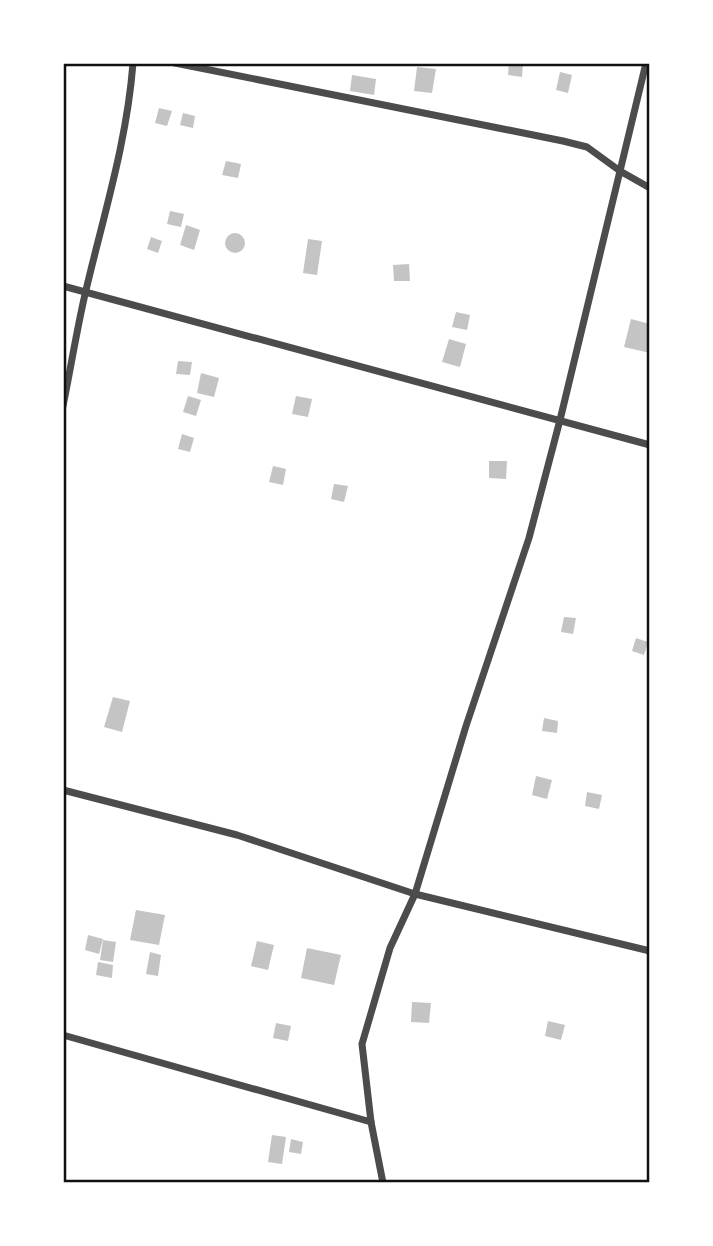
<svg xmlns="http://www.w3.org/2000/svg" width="713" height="1246" font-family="'DM Sans',sans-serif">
  <rect width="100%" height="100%" fill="#fff"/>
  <!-- building -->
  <g fill="#c4c4c4">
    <path d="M509 63 523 64 522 77 508 75Z"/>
    <path d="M417 67 436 69 432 93 414 91Z"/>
    <path d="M560 72 572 75 568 93 556 90Z"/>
    <path d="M352 75 376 79 374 95 350 91Z"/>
    <path d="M159 108 172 111 167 126 155 123Z"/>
    <path d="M183 113 195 116 193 128 180 125Z"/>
    <path d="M226 161 241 164 238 178 222 175Z"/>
    <path d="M170 211 184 214 181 227 167 224Z"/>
    <path d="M186 225 200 230 194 250 180 245Z"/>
    <circle cx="235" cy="243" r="10"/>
    <path d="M151 237 162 241 158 253 147 249Z"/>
    <path d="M308 239 322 241 317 275 303 273Z"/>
    <path d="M409 264 410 281H394L393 265Z"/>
    <path d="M456 312 470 315 467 330 452 327Z"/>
    <path d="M631 319 650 324V353L624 347Z"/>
    <path d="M449 339 466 344 460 367 442 362Z"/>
    <path d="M178 361 192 362 190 375 176 374Z"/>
    <path d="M201 373 219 378 214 397 197 393Z"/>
    <path d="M188 396 201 400 196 416 183 412Z"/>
    <path d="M296 396 312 399 308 417 292 414Z"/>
    <path d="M182 434 194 438 190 452 178 449Z"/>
    <path d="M489 461H507L506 479 489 478Z"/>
    <path d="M273 466 286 469 283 485 269 482Z"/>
    <path d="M334 484 348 486 344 502 331 499Z"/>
    <path d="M564 617 576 618 573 634 561 632Z"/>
    <path d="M636 638 648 642 644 655 632 651Z"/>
    <path d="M113 697 130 701 122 732 104 727Z"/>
    <path d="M544 718 558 721 557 733 542 731Z"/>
    <path d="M536 776 552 780 547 799 532 795Z"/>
    <path d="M587 792 602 795 599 809 585 806Z"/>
    <path d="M136 910 165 915 159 945 130 940Z"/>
    <path d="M88 935 103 939 99 954 85 950Z"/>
    <path d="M103 940 116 942 113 962 100 960Z"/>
    <path d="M257 941 274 945 268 970 251 966Z"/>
    <path d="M307 948 341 955 334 985 301 978Z"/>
    <path d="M150 952 161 955 158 976 146 974Z"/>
    <path d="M98 962 113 965 112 978 96 975Z"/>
    <path d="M412 1002 431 1003 429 1023 411 1022Z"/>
    <path d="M548 1021 565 1025 561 1040 545 1036Z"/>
    <path d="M276 1023 291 1026 288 1041 273 1038Z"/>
    <path d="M272 1135 286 1137 282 1164 268 1162Z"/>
    <path d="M291 1139 303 1142 301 1154 289 1152Z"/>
  </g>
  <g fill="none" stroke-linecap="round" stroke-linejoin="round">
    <!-- minor -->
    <g stroke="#4c4c4c" stroke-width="7">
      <path d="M175 63 563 141 587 147 620 171 646 63"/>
      <path d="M63 286 650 445"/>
      <path d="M63 406C71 367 77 328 86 290 104 214 127 141 133 63"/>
      <path d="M63 790 237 835 415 894 650 951"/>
      <path d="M63 1035 371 1122"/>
      <path d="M383 1183 371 1122 362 1044 390 948 415 894 466 726 529 538 560 420 620 171 650 188"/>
    </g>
  </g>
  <!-- border -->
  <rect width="713" height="1246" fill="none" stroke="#ffffff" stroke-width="130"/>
  <rect x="65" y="65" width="583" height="1116" fill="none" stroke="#111" stroke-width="2.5"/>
</svg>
